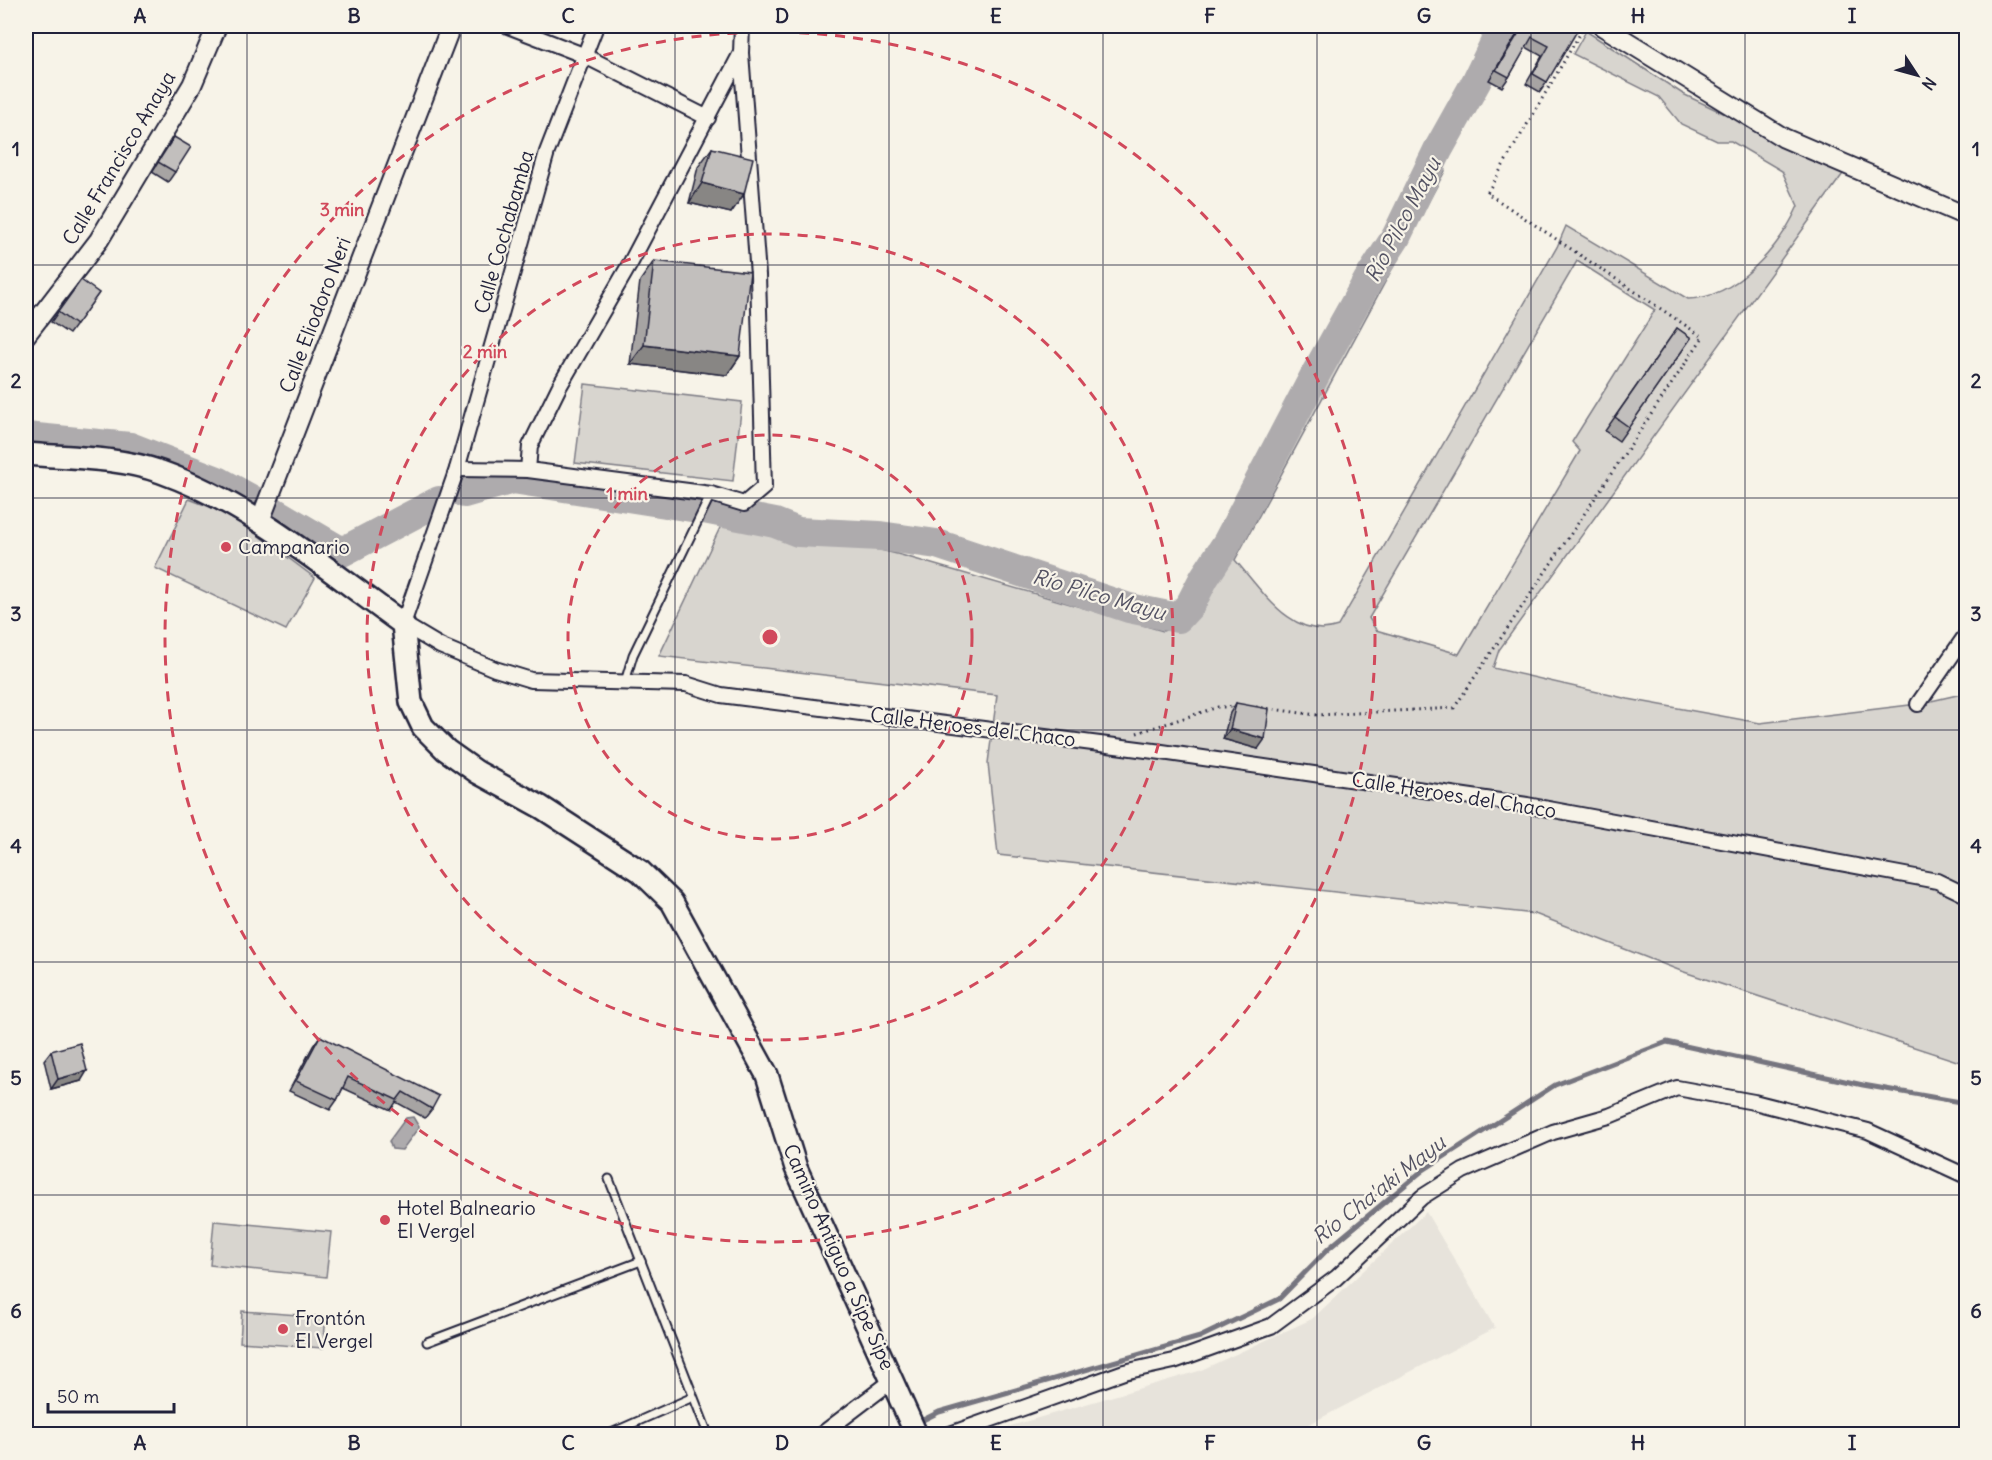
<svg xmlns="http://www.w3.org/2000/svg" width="1992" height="1460" font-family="Delius,sans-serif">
  <rect width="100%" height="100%" fill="#f7f3e8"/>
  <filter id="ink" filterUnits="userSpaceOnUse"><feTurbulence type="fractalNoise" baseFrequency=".0167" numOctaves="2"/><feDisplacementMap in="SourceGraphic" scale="12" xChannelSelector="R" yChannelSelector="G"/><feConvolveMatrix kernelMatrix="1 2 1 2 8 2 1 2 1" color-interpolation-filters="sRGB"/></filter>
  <g filter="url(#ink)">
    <!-- built -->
    <path fill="#e7e3db" d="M1426 1212 1495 1328 1290 1434H983L1199 1371 1312 1319Z"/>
    <!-- green -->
    <g fill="#d8d5cf" stroke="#7d7c85" stroke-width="1.5" fill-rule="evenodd">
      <path d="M1586 31 1683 94 1845 171 1499 650 1493 668 1628 699 1760 723 1918 704 1966 693V1064L1681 971 1535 914 998 855 988 763 997 695 659 656 727 513 901 555 1163 631 1177 626 1227 543 1270 455 1367 282 1396 237 1438 150 1445 171 1235 560C1261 589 1293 642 1338 626L1557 247 1566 226 1688 299C1736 298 1780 247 1798 206L1782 171 1731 141H1717L1681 124 1659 97 1573 54ZM1577 261 1655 310 1572 442 1580 451 1459 654 1376 630 1369 618Z"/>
      <path d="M585 384 742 402 733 481 575 463Z"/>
      <path d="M189 499 231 515 315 578 286 630 155 568Z"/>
      <path d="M214 1221 331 1232 326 1277 210 1265Z"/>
      <path d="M242 1311 326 1317 323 1348 240 1342Z"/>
    </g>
    <!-- water -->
    <path fill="#aeabad" stroke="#76747f" stroke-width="1.5" d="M413 1117 419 1127 402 1150 392 1149 389 1141 406 1118Z"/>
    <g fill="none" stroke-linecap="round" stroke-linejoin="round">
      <!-- stream -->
      <g stroke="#76747f" stroke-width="5">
        <path d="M917 1423 939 1412 1200 1337 1279 1299 1328 1249 1422 1171 1555 1085 1667 1042 1863 1085 1966 1103"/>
        <path d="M893 1434 909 1427"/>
      </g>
      <!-- river -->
      <g stroke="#aeabad" stroke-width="30">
        <path d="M26 437 130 447 220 482 256 502"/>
        <path d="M464 493 513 479 704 509 775 523 798 532 880 536 937 544 1129 608 1178 618 1190 605 1204 578 1227 543 1315 375 1367 282 1396 237 1438 150 1476 82 1503 26"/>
        <path d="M274 512 342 552 439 501"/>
      </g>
      <defs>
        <g id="lane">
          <path d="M625 682 633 655 711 494"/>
          <path d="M609 1179 708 1434"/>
          <path d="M427 1342 641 1261"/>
          <path d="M609 1434 693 1397"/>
        </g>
        <g id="street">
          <path d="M508 26 583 55 708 118"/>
          <path d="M596 26 547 152 457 469 403 624 440 646 495 669 531 680 686 684 721 695 1162 752 1527 805 1937 881 1966 895"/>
          <path d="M457 469 528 470 711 494 744 504 764 487 758 275 741 53"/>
          <path d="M528 470 530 446 559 387 631 262 741 53 742 26"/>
          <path d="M1918 704 1966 635"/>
          <path d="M822 1434 893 1380"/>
          <path d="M950 1434 1124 1372 1174 1361 1271 1326 1336 1278 1422 1197 1463 1171 1553 1132 1609 1116 1677 1088 1754 1102 1868 1131 1966 1176"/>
        </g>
        <g id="secondary">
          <path d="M1602 26 1784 138 1966 216"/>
          <path d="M26 335 99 240 192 85 217 26"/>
          <path d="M260 521 451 26"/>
        </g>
        <path id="primary" d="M26 454C70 458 118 457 161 472 251 504 326 569 403 624L411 702 423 727 446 750 477 772 541 807 640 871 672 902 767 1075 796 1168 916 1434"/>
      </defs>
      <!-- lane casing -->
      <use href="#lane" stroke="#22223b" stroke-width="11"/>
      <!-- street casing -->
      <use href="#street" stroke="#22223b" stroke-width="18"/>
      <!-- secondary casing -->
      <use href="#secondary" stroke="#22223b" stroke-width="22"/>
      <!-- primary casing -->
      <use href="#primary" stroke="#22223b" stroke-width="26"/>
      <!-- path -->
      <g stroke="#22223b" stroke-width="3" stroke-dasharray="1.5 4.5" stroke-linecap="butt">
        <path d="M1256 707 1317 715 1454 708 1703 337 1487 193 1584 27"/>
        <path d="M1137 733 1218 707H1235"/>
      </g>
      <!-- lane -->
      <use href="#lane" stroke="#f7f3e8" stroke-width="7"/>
      <!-- street -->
      <use href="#street" stroke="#f7f3e8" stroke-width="14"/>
      <!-- secondary -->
      <use href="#secondary" stroke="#f7f3e8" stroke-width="18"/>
      <!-- primary -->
      <use href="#primary" stroke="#f7f3e8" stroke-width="21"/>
    </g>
    <!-- wall -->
    <g fill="#a7a4a3" stroke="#22223b" stroke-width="1.5">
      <path d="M1522 26H1568L1547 82 1540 92 1526 84 1542 56 1526 47 1509 77 1502 87 1489 80Z"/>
      <path d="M174 137 175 172 168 182 152 172Z"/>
      <path d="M712 148 744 194 731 213 689 203 698 167Z"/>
      <path d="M654 261 740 356 727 375 630 364 640 281Z"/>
      <path d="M99 293 69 334 51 322 58 312Z"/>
      <path d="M1677 328 1691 338 1619 441 1605 431Z"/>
      <path d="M1236 703 1258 749 1223 739 1230 713Z"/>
      <path d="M320 1036 432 1109 425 1118 396 1102 391 1110 343 1088 337 1100 330 1110 289 1091 313 1046Z"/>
      <path d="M51 1051 81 1081 51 1089 44 1060Z"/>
    </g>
    <!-- shaded-wall -->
    <g fill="#888684" stroke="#22223b" stroke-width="1.5">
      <path d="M702 183 744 194 731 213 689 203Z"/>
      <path d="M644 345 740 356 727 375 630 364Z"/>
      <path d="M1230 729 1265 739 1258 749 1223 739Z"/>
      <path d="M87 1071 81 1081 51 1089 58 1079Z"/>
    </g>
    <!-- building -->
    <g fill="#c2bfbd" stroke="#22223b" stroke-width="1.5">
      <path d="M1523 26H1568L1577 31 1547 82 1533 74 1549 46 1532 37 1509 77 1496 70Z"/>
      <path d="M174 137 191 147 175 172 158 162Z"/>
      <path d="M712 148 753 158 744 194 702 183Z"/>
      <path d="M654 261 750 272 740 356 644 345Z"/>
      <path d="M81 280 99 293 76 325 58 312Z"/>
      <path d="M1677 328 1691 338 1629 427 1615 417Z"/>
      <path d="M1236 703 1269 709 1265 739 1230 729Z"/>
      <path d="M320 1036 439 1096 432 1109 403 1092 397 1100 348 1077 337 1100 296 1081Z"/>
      <path d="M80 1043 87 1071 58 1079 51 1051Z"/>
    </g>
  </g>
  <!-- grid -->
  <path fill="none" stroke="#22223b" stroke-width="1.5" stroke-opacity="0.55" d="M247 26V1434M461 26V1434M675 26V1434M889 26V1434M1103 26V1434M1317 26V1434M1531 26V1434M1745 26V1434M26 265H1966M26 498H1966M26 730H1966M26 962H1966M26 1195H1966"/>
  <!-- distance rings -->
  <g fill="none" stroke="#d1495b" stroke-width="3" stroke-dasharray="10 8">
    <circle cx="770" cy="637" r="202"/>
    <circle cx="770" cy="637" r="403"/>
    <circle cx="770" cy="637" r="605"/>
  </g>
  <!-- markers -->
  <g fill="#d1495b" stroke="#f7f3e8" stroke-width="2">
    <circle cx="226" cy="547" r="6"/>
    <circle cx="385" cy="1220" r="6"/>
    <circle cx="283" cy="1329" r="6"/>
  </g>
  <g text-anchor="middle" stroke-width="4.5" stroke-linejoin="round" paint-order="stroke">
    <!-- street labels -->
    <g font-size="20" fill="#22223b" stroke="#f7f3e8">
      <text transform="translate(119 158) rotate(-59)" y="7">Calle Francisco Anaya</text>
      <text transform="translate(504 232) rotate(-74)" y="7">Calle Cochabamba</text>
      <text transform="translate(315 315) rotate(-69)" y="7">Calle Eliodoro Neri</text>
      <text transform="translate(973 727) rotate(7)" y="7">Calle Heroes del Chaco</text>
      <text transform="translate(1454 795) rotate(9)" y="7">Calle Heroes del Chaco</text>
      <text transform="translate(839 1257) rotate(66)" y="7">Camino Antiguo a Sipe Sipe</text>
    </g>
    <!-- poi labels -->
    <g font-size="20" fill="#22223b" stroke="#f7f3e8" text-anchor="start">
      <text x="238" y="554">Campanario</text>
      <text x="397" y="1215">Hotel Balneario<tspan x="397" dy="23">El Vergel</tspan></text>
      <text x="295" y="1325">Frontón<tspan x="295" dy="23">El Vergel</tspan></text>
    </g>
    <!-- water labels -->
    <g font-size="21" font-style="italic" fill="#535263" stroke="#f7f3e8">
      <text transform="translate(1403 220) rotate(-62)" y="7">Río Pilco Mayu</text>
      <text transform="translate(1099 595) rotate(16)" y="7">Río Pilco Mayu</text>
      <text transform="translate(1379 1190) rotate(-38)" y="7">Río Cha'aki Mayu</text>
    </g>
  </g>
  <circle cx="770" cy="637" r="9" fill="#d1495b" stroke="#f7f3e8" stroke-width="3"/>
  <g font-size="18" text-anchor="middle" font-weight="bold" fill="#d1495b" stroke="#f7f3e8" stroke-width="4.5" stroke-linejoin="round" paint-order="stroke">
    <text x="342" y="216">3 min</text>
    <text x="485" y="358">2 min</text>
    <text x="627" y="500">1 min</text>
  </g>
  <!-- margin -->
  <rect width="1992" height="1460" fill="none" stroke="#f7f3e8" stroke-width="66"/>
  <!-- north arrow -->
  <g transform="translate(1917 75) rotate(126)" stroke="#f7f3e8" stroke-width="4.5" paint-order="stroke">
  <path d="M0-4.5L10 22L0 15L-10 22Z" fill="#22223b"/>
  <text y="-9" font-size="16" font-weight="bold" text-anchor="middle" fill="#22223b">N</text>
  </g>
  <!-- scale -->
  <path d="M48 1403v9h126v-9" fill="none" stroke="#22223b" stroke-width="3"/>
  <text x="57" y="1403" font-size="18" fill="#22223b" stroke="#f7f3e8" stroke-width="4.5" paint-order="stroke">50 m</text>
  <rect x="33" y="33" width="1926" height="1394" fill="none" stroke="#22223b" stroke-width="2"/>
  <g font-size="20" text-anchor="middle" font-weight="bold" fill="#22223b">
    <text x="140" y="23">A</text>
    <text x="354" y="23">B</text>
    <text x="568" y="23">C</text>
    <text x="782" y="23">D</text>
    <text x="996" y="23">E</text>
    <text x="1210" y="23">F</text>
    <text x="1424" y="23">G</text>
    <text x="1638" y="23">H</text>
    <text x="1852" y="23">I</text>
    <text x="16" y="156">1</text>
    <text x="1976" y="156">1</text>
    <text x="16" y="388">2</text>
    <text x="1976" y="388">2</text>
    <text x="16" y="621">3</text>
    <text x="1976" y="621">3</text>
    <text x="16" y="853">4</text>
    <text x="1976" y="853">4</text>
    <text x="16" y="1085">5</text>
    <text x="1976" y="1085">5</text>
    <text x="16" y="1318">6</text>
    <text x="1976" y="1318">6</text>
    <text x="140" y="1450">A</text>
    <text x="354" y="1450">B</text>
    <text x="568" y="1450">C</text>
    <text x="782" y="1450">D</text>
    <text x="996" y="1450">E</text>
    <text x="1210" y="1450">F</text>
    <text x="1424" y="1450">G</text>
    <text x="1638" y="1450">H</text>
    <text x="1852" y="1450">I</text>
  </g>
</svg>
